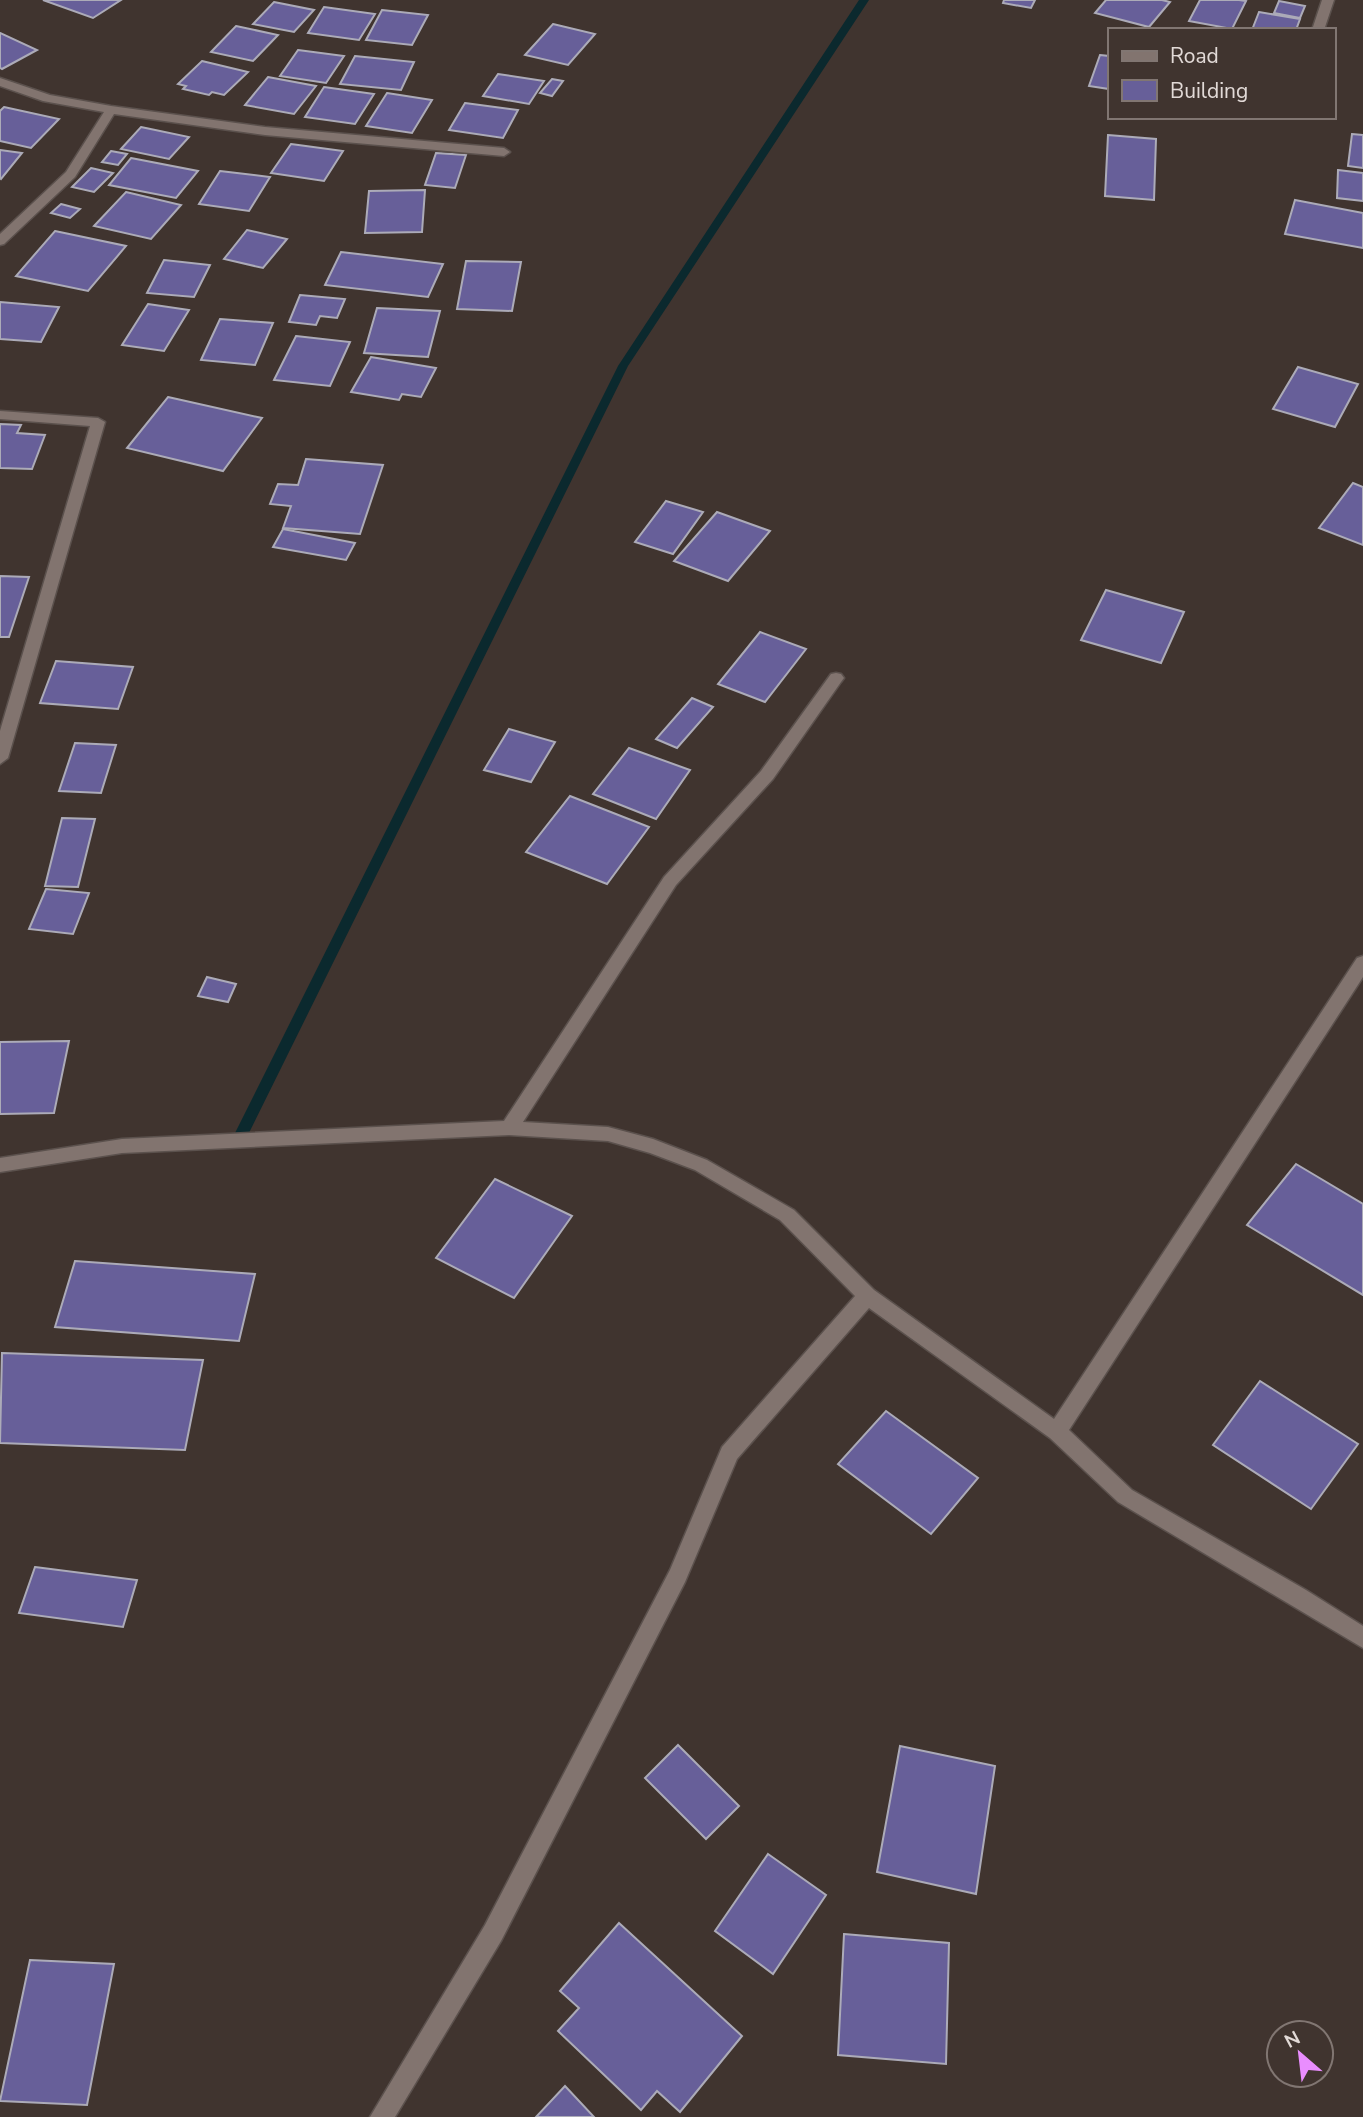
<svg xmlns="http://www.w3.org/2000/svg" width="1363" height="2117" font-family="'Nunito Sans',sans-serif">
  <rect width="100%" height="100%" fill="#40342f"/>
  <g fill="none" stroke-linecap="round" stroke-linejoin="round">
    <!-- stream -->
    <path fill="#0b292e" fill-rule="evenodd" d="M859 0H869L628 366 245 1141H235L233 1137 618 366Z"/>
  </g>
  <!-- building -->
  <g fill="#675f99" stroke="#acabb8" stroke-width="2">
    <path d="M43 0H121L93 18Z"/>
    <path d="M1004 0H1035L1031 8 1003 3Z"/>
    <path d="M1106 0H1162L1170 2 1149 27 1095 13Z"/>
    <path d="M1200 0H1239L1246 1 1232 29 1189 21Z"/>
    <path d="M1279 1 1305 6 1300 18 1274 13Z"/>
    <path d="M274 2 314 10 294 32 253 24Z"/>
    <path d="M324 7 375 14 359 40 308 33Z"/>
    <path d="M382 10 428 15 412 45 366 40Z"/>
    <path d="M1259 12 1300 19 1296 30H1252Z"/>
    <path d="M553 24 595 34 568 65 525 55Z"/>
    <path d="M236 26 278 35 253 61 211 52Z"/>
    <path d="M0 33 37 50 2 69 0 68Z"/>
    <path d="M298 50 344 56 326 83 280 76Z"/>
    <path d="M1100 55 1109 56V89L1089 86Z"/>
    <path d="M355 56 414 62 401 90 340 84Z"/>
    <path d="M202 61 248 72 224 95 212 92 209 95 183 89 186 86 178 84Z"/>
    <path d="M498 74 544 81 529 104 483 96Z"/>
    <path d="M268 77 316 86 294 114 245 105Z"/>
    <path d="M552 79 563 81 552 96 540 93Z"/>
    <path d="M324 87 374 94 355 124 305 117Z"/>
    <path d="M387 93 432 100 412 133 366 126Z"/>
    <path d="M465 103 518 110 503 138 449 130Z"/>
    <path d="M4 107 59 119 31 148 0 141V111Z"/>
    <path d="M141 127 189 137 169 159 121 149Z"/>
    <path d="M1352 134 1363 135V168L1348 166Z"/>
    <path d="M1108 135 1156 139 1154 200 1105 196Z"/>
    <path d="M291 144 343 151 324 181 271 173Z"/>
    <path d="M0 150 22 153 1 179 0 178Z"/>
    <path d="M111 151 127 154 118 165 102 162Z"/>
    <path d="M436 153 466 155 455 188 425 185Z"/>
    <path d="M131 158 198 171 176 198 109 185Z"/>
    <path d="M91 168 113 173 94 192 72 187Z"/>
    <path d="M1338 170 1363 173V201L1337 198Z"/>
    <path d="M220 171 270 177 249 211 199 204Z"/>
    <path d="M425 190 422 232 365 233 369 191Z"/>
    <path d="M126 192 181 205 151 239 94 226Z"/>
    <path d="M1295 200 1363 213V248L1285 234Z"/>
    <path d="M61 204 80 209 70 218 51 213Z"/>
    <path d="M247 230 287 239 263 268 224 259Z"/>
    <path d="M55 231 126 246 88 291 16 276Z"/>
    <path d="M341 252 443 264 428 297 325 285Z"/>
    <path d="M164 260 210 265 194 297 147 293Z"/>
    <path d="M466 261 521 262 512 311 457 309Z"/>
    <path d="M300 295 345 299 337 318 320 316 316 325 289 322Z"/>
    <path d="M0 302 59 307 41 342 0 339Z"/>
    <path d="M148 304 189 310 164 351 122 345Z"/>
    <path d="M377 308 440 311 428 357 364 353Z"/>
    <path d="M220 319 273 323 255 365 201 360Z"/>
    <path d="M296 336 350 342 330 386 274 380Z"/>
    <path d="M371 357 436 368 421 397 402 394 399 400 351 392Z"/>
    <path d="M1298 367 1358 384 1335 427 1273 409Z"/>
    <path d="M168 397 262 418 223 471 127 448Z"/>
    <path d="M0 424 21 425 17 433 45 435 32 469 0 468Z"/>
    <path d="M306 459 383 465 360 534 283 528 291 506 270 504 278 484 298 485Z"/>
    <path d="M1353 483 1363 487V545L1319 528Z"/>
    <path d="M666 501 703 512 673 554 635 542Z"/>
    <path d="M717 512 770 531 728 581 674 561Z"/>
    <path d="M283 529 355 543 346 560 273 547Z"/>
    <path d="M0 576 29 577 9 637H0Z"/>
    <path d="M1106 590 1184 612 1161 663 1081 640Z"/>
    <path d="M760 632 806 649 765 702 718 684Z"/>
    <path d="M56 661 133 667 118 709 40 703Z"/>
    <path d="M692 698 713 707 677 748 656 739Z"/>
    <path d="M509 729 555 742 531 782 484 770Z"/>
    <path d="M75 743 116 745 101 793 59 791Z"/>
    <path d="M629 748 690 770 656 819 593 794Z"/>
    <path d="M570 796 649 827 607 884 526 852Z"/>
    <path d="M62 818 95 819 78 887 45 886Z"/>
    <path d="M46 889 89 893 73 934 29 929Z"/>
    <path d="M207 977 236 984 228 1002 198 996Z"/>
    <path d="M69 1041 54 1113 0 1114V1042Z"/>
    <path d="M1296 1164 1363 1204V1295L1247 1225Z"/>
    <path d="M495 1179 572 1216 514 1298 436 1258Z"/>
    <path d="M75 1261 255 1274 239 1341 55 1327Z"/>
    <path d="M2 1353 203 1360 185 1450 0 1443Z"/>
    <path d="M1260 1381 1358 1444 1311 1509 1213 1445Z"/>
    <path d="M886 1411 978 1478 931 1534 838 1464Z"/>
    <path d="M35 1567 137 1580 123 1627 19 1613Z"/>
    <path d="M678 1745 739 1806 706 1839 645 1778Z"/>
    <path d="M900 1746 995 1766 976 1894 877 1872Z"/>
    <path d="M768 1854 826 1895 773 1974 715 1931Z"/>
    <path d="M619 1923 742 2036 680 2112 657 2091 641 2110 558 2031 579 2008 560 1991Z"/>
    <path d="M844 1934 949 1943 946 2064 838 2055Z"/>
    <path d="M30 1960 114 1964 87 2105 0 2101Z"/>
    <path d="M565 2086 594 2117H536Z"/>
  </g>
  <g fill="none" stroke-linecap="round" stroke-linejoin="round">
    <defs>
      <g id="minor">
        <path d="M1322 0H1334L1324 30H1312Z"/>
        <path d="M0 78 50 95 111 106 265 127 504 148 510 152 504 156 265 135 114 114 75 177 4 244 0 245V234L66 172 104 112 43 101 0 86Z"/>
        <path d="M0 411 98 418 105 422 8 758 0 764V731L90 426 0 419Z"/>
        <path d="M836 673 841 674 844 678 841 682 773 779 676 885 523 1122 608 1127 653 1139 707 1160 794 1210 874 1290 1054 1419 1357 958 1363 956V977L1069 1430 1132 1490 1306 1590 1363 1626V1648L1118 1502 1050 1438 869 1308 737 1459 685 1582 501 1941 395 2117H370L485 1925 670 1570 722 1447 855 1296 780 1220 695 1170 650 1153 608 1141 509 1135 122 1153 0 1172V1158L122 1139 504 1121 664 877 761 771 831 674Z"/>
      </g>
    </defs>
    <!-- minor casing -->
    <use href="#minor" stroke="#5b514d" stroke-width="3"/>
    <!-- minor -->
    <use href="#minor" fill="#82746f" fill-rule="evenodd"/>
  </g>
  <!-- legend -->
  <rect x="1108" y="28" width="228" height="91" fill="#40342f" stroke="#817672" stroke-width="2"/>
  <rect x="1122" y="51" width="35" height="10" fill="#82746f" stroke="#817672" stroke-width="2"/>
  <text x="1170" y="63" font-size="21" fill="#e2dad7">Road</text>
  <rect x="1122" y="80" width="35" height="21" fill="#675f99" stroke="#817672" stroke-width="2"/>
  <text x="1170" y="98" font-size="21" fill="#e2dad7">Building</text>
  <!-- north arrow -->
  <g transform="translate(1300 2054) rotate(332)"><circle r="33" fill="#40342f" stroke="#817672" stroke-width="2"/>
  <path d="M0-5L12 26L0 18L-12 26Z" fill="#e98dfe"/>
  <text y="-10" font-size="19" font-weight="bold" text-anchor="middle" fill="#e2dad7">N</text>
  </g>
</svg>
